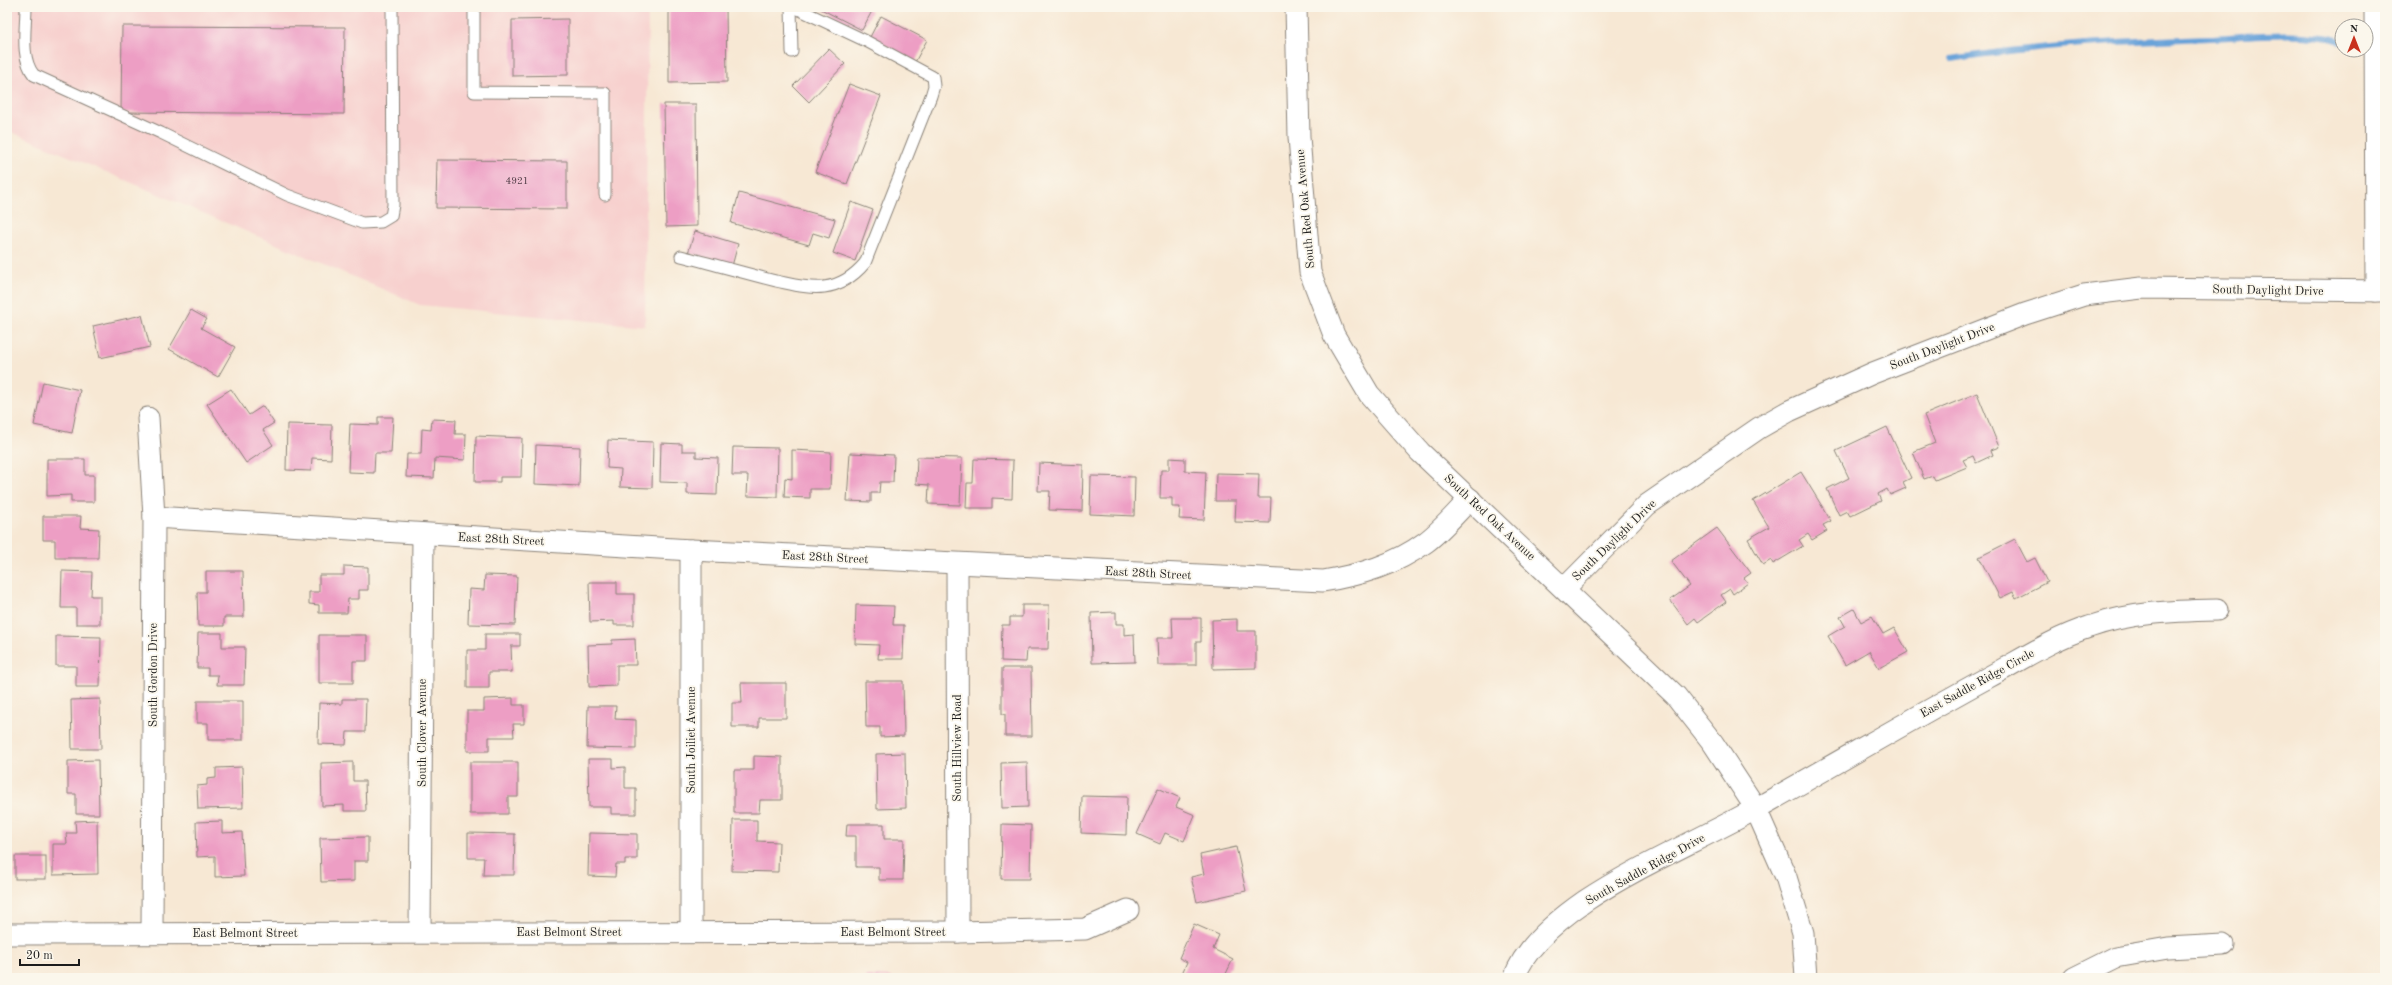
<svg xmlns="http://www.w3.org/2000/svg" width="2392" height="985" font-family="'Old Standard TT',serif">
  <rect width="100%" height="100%" fill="#fbf7ec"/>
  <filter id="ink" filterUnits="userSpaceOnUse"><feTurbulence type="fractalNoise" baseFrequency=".025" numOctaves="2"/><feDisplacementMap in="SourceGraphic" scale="8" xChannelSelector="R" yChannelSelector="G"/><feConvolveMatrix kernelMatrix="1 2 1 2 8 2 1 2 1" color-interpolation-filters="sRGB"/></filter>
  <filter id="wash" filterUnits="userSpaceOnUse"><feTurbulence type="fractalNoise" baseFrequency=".012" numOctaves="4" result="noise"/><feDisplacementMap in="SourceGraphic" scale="16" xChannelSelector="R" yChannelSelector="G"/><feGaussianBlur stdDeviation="0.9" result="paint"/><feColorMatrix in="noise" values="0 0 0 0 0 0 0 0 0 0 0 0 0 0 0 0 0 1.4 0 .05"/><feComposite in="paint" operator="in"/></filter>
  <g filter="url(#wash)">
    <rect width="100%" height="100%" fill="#f7e8d4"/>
    <!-- built -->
    <path fill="#f7d0ce" d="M7 7H648L645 326 420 305 7 130Z"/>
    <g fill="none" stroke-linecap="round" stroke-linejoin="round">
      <!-- stream -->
      <path stroke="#69a3d9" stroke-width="6" d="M1952 59C2037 45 2123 41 2209 38 2252 36 2300 30 2342 41"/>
    </g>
    <g id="blocks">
      <!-- building -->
      <g fill="#ed9ec4">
        <path d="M669 7H726L727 82 669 83Z"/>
        <path d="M817 7H864L872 11 862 30Z"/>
        <path d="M881 16 927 40 915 62 870 37Z"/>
        <path d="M568 19V75L512 76V20Z"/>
        <path d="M122 26 345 27 344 114 121 112Z"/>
        <path d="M829 49 845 64 809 102 793 86Z"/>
        <path d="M849 84 881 96 847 184 815 172Z"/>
        <path d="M664 104H696L697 226 666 227Z"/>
        <path d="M437 160 567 161V209L436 208Z"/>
        <path d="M739 193 835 219 829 238 813 233 809 245 731 223Z"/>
        <path d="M851 202 873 210 855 261 833 253Z"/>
        <path d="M695 231 738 244 732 266 688 253Z"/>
        <path d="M191 310 207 319 201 328 235 347 218 377 169 349Z"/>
        <path d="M142 315 150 347 100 358 93 326Z"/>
        <path d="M43 382 80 390 72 433 34 425Z"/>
        <path d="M231 389 249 415 263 406 274 423 263 430 273 445 246 463 207 404Z"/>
        <path d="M1977 393 1999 447 1991 450 1993 455 1976 463 1973 456 1963 460 1967 467 1935 480 1933 476 1924 479 1913 452 1935 443 1924 415Z"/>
        <path d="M378 417H393L391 453H375L374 473 348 472 350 424 378 425Z"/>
        <path d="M432 419 456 420 455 434H466L465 460 435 458 434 478 406 477 407 454H421L422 429 431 430Z"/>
        <path d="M287 424 332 425 331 459 312 458 311 471 286 470Z"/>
        <path d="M1887 427 1911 478 1903 482 1906 488 1890 495 1887 489 1878 494 1881 501 1850 516 1847 511 1839 515 1827 489 1849 478 1836 451Z"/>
        <path d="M476 436 522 438 521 477H500V482H475Z"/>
        <path d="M608 440 653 442 652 488 620 487 621 469 607 468Z"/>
        <path d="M661 443 682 444V451H696V457L718 458 717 495 687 494V483L660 482Z"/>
        <path d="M536 445 580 447 579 486 535 484Z"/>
        <path d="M733 447 778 448 777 497 747 496 748 475H732Z"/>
        <path d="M792 450 831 452 830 489H810V498L784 497 785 478 792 479Z"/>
        <path d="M850 453 894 455 893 482H880L879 493H871V502L847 501Z"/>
        <path d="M917 457 962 458 960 505 928 504 929 485 916 484Z"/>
        <path d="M1169 458 1185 459V471L1206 472 1204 520 1179 519 1180 507H1172V498H1160L1161 470H1169Z"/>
        <path d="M47 459H85V475H94V502H71V495L47 496Z"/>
        <path d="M974 459 1013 460 1012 499 992 498V508H966L967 483H973Z"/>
        <path d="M1039 463 1083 465 1082 511 1049 510 1050 491H1038Z"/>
        <path d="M1801 472 1831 521 1823 525 1827 531 1812 540 1808 534 1799 540 1803 546 1773 564 1771 560 1763 565 1748 539 1769 527 1753 501Z"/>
        <path d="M1216 473 1259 474 1258 498H1271L1270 523 1235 522 1236 501H1215Z"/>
        <path d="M1091 476 1135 477 1134 516 1090 514Z"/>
        <path d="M43 516H81L80 528 99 529 98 558H55V540H43Z"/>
        <path d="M1717 528 1751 573 1744 578 1748 583 1733 594 1730 589 1721 595 1726 602 1698 622 1695 618 1688 624 1670 600 1690 586 1671 561Z"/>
        <path d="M2015 539 2027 562 2035 558 2047 582 2016 598 2013 592 2000 598 1979 557Z"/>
        <path d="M344 566 368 567V590H359V599H348L347 613H319V605L309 604V592H319V575H344Z"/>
        <path d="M62 571 92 572 91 596H100V624H76V608H61Z"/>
        <path d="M206 571H243L244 617H224V626H198L197 592H206Z"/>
        <path d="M485 575 517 576 515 625 468 624 469 589 484 590Z"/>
        <path d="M589 582H617V594H634V625H614V621L590 622Z"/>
        <path d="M856 605 894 606 893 625H904L903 659H878L879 645 855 644Z"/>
        <path d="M1022 605H1049L1048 649H1027L1026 662 1001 661 1002 625H1010V617H1022Z"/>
        <path d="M1854 609 1861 622 1872 616 1883 634 1894 628 1908 652 1879 668 1869 651 1845 665 1828 636 1845 626 1840 617Z"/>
        <path d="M1116 612V624H1124V635L1134 634 1135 662 1092 663 1091 613Z"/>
        <path d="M1172 618H1201V642H1196V665H1158L1157 638H1173Z"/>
        <path d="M1237 619V631H1256V668L1213 669 1212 620Z"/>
        <path d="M198 633H222V647H245L244 685H217L218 675H208V668H197Z"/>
        <path d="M485 634H520V646H511L512 672H489V688H467V650H485Z"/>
        <path d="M319 635H367V661H353V683H319Z"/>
        <path d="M56 636 101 637 100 687H76V666H56Z"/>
        <path d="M635 639 636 665H617V686L589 687 588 645 612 644V640Z"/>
        <path d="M1002 668H1031L1032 736H1005V714H1002Z"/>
        <path d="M865 681H903L904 736 880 737V727H866Z"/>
        <path d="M741 683H786V718H759V727H732V703H742Z"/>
        <path d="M513 698V705H524V724H513L514 737H489V751H467V711H484V699Z"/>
        <path d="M100 699 101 749H72L71 700Z"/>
        <path d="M342 699H366L365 732H347L346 745 318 744 319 703 342 704Z"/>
        <path d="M197 701H243V740H208V723H197Z"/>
        <path d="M588 706H616L615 719 636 720V749L587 748Z"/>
        <path d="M905 753 906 808 877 809 876 754Z"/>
        <path d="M754 756 782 757V800H760L759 813H734V770H754Z"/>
        <path d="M588 759H613V768L625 767V788H636V814H611V807H589Z"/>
        <path d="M98 760 99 814H76V794H68V761Z"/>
        <path d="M353 762V781H365L366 811H344V805L322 806 321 763Z"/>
        <path d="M470 762H518V797H508V814H470Z"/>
        <path d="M1027 762 1028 807 1002 808 1001 763Z"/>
        <path d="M242 767 243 808 198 809 197 786 207 785V779L216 778V768Z"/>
        <path d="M1158 788 1180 798 1176 807 1195 815 1184 841 1165 833 1160 844 1137 834Z"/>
        <path d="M1082 796 1127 797 1126 835 1081 833Z"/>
        <path d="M97 820 98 874 53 875V844H67L66 833H76L75 821Z"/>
        <path d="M733 820H757V841L779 842 778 872 732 871Z"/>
        <path d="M222 821V833L242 832 244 876 215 877V856L197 857 196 822Z"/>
        <path d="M847 824H884V839H904L903 880H879V867H856V836H846Z"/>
        <path d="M1002 824 1031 825 1030 879H1001Z"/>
        <path d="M468 833 515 834 514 875H483L484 858H468Z"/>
        <path d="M589 833 637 834V859H625V864H616L615 877 588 876Z"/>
        <path d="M368 837V861H354V881L321 882 320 838Z"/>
        <path d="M1236 847 1246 891 1197 902 1191 877 1204 874 1200 855Z"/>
        <rect x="15" y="856" width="31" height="23"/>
        <path d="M1194 924 1219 935 1213 949 1233 959 1224 978H1180L1187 962 1179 958Z"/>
        <path d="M866 976 891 977V978H866Z"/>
        <path d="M968 976V978H939V977Z"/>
      </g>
    </g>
  </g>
  <g filter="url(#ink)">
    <use href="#blocks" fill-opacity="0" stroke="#8a8278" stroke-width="1"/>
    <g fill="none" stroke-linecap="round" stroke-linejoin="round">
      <defs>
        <g id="service">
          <path d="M26 7C26 28 20 58 34 75L161 133 287 195 362 223 381 222 391 216 393 205 392 7"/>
          <path d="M474 7V92L605 93V195"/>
          <path d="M791 7 792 52"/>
          <path d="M681 256C713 264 744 273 776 281 791 284 808 289 824 287 840 285 854 276 865 263L931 96 934 86 933 77 866 41 794 7"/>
        </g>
        <g id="minor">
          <path d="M1296 7 1299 137 1310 272 1334 335 1369 394 1420 452 1676 696 1713 743 1755 807 1786 877 1803 933 1806 978"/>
          <path d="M2375 7 2376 291"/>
          <path d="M148 418 154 517 152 933"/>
          <path d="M154 517 691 550 1323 581C1360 575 1395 565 1426 542 1442 530 1456 513 1470 499"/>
          <path d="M691 550V931"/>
          <path d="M957 564 958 932"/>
          <path d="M1565 588 1647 505 1759 428 1789 411 1873 373 2025 314 2084 295 2141 288 2385 291"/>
          <path d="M420 932 423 534"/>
          <path d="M7 934 958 932 1085 929 1128 910"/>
          <path d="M1514 978C1525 947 1559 919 1585 901 1639 865 1700 840 1757 808 1834 765 1910 720 1987 678 2021 660 2052 639 2089 627 2131 612 2173 611 2217 610"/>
          <path d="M2074 978 2116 957 2168 948 2223 945"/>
        </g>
      </defs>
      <!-- service casing -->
      <use href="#service" stroke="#8a8278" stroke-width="13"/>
      <!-- minor casing -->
      <use href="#minor" stroke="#8a8278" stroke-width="23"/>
      <!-- service -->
      <use href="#service" stroke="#fff" stroke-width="11"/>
      <!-- minor -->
      <use href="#minor" stroke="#fff" stroke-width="21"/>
    </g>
  </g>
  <g text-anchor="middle" stroke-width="3.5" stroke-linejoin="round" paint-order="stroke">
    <!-- number labels -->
    <g font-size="10" fill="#503c46">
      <text x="517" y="184">4921</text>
    </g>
    <!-- street labels -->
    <g font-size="12" fill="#1c1c1c" stroke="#fbf7ec">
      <text transform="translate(1305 209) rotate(-95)" y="4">South Red Oak Avenue</text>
      <text transform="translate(2268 290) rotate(1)" y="4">South Daylight Drive</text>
      <text transform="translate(1942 346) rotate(-21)" y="4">South Daylight Drive</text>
      <text transform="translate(1490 517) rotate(43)" y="4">South Red Oak Avenue</text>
      <text transform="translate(501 539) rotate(3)" y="4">East 28th Street</text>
      <text transform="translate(1614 540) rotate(-44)" y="4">South Daylight Drive</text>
      <text transform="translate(825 557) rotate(3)" y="4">East 28th Street</text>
      <text transform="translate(1148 573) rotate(3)" y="4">East 28th Street</text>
      <text transform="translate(153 675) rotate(-90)" y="4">South Gordon Drive</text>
      <text transform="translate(1977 683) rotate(-29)" y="4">East Saddle Ridge Circle</text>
      <text transform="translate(422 733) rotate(-90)" y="4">South Clover Avenue</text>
      <text transform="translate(691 740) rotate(-90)" y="4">South Joiliet Avenue</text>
      <text transform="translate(957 748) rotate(-90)" y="4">South Hillview Road</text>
      <text transform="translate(1645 869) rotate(-29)" y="4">South Saddle Ridge Drive</text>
      <text x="569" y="936">East Belmont Street</text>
      <text x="893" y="936">East Belmont Street</text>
      <text x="245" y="937">East Belmont Street</text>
    </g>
  </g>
  <!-- margin -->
  <rect width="2392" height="985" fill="none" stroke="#fbf7ec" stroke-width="24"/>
  <!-- north arrow -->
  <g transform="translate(2354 38)"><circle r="19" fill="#fbf7ec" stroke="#a29f99"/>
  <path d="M0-3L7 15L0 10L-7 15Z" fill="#c8321e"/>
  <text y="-6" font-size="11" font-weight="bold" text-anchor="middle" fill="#1c1c1c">N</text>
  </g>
  <!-- scale -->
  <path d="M20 959v6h59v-6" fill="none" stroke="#1c1c1c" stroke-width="2"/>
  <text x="26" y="959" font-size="12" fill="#1c1c1c" stroke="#fbf7ec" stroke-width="3" paint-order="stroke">20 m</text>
</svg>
